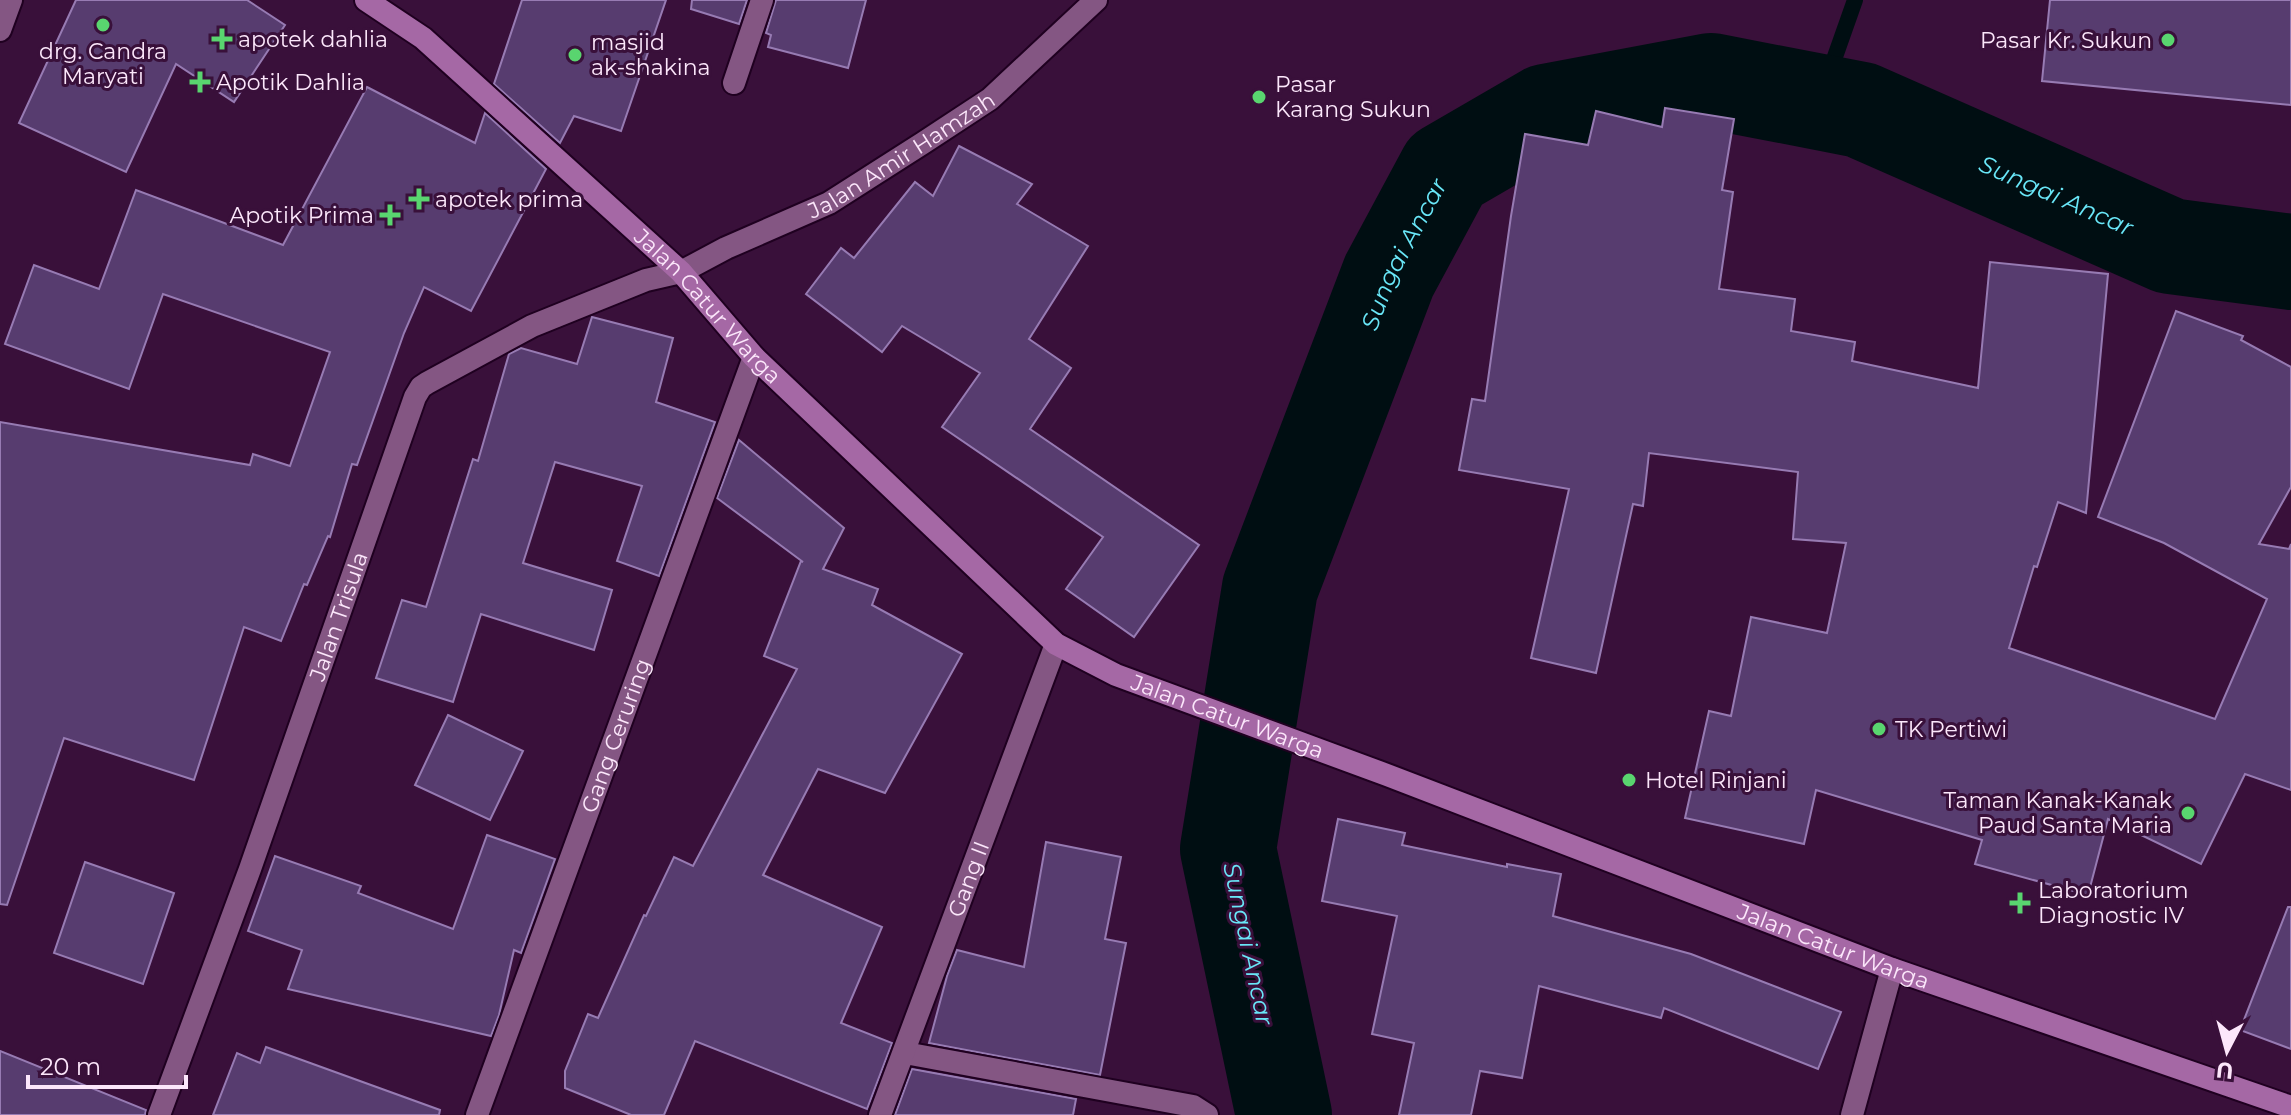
<svg xmlns="http://www.w3.org/2000/svg" width="2291" height="1115" font-family="Montserrat,sans-serif">
  <rect width="100%" height="100%" fill="#39103a"/>
  <g fill="none" stroke-linecap="round" stroke-linejoin="round">
    <!-- stream -->
    <path stroke="#000e12" stroke-width="16" d="M1819 102 1855 0"/>
    <!-- river -->
    <path stroke="#000e12" stroke-width="96" id="s1" d="M1284 1115 1228 849 1270 588 1389 276 1446 170 1546 112 1711 81 1861 110 2170 246 2291 262"/>
  </g>
  <!-- building -->
  <g fill="#573c6f" stroke="#977bb3" stroke-width="2">
    <path d="M76 0H247L285 25 234 102 176 64 126 172 19 123Z"/>
    <path d="M522 0H666L621 131 574 116 560 143 494 84Z"/>
    <path d="M692 0H747L739 24 691 9Z"/>
    <path d="M776 0H866L848 68 768 47 771 35 766 33Z"/>
    <path d="M2050 0H2291V105L2042 81Z"/>
    <path d="M367 87 475 143 485 113 546 169 471 311 424 287 404 333 357 465 352 464 330 537 328 536 307 585 304 584 281 641 244 627 194 780 64 738 7 905 0 904V422L250 465 253 454 290 466 330 352 163 294 129 389 5 344 34 265 99 289 136 190 283 245Z"/>
    <path d="M1665 108 1734 119 1722 190 1733 192 1719 289 1795 299 1791 331 1855 342 1852 361 1978 388 1990 262 2108 274 2086 513 2058 502 2037 567 2034 566 2009 648 2215 719 2267 599 2164 543 2098 517 2176 311 2243 336 2241 340 2291 367V487L2259 544 2289 549 2291 544V790L2245 774 2201 864 2108 819 2088 895 1975 864 1982 840 1816 790 1804 844 1685 818 1709 711 1731 716 1751 617 1827 633 1846 543 1793 539 1798 472 1649 453 1643 506 1633 504 1596 673 1531 658 1569 489 1459 470 1472 399 1485 401 1511 216 1525 134 1588 145 1596 111 1662 127Z"/>
    <path d="M959 146 1032 184 1017 204 1088 246 1029 339 1071 368 1030 429 1199 545 1134 637 1066 589 1103 537 942 427 980 373 902 326 882 352 806 294 841 248 854 258 915 182 933 196Z"/>
    <path d="M592 317 673 338 656 402 715 422 659 576 617 561 642 486 555 462 523 563 612 590 594 650 481 614 453 702 376 678 402 600 426 607 473 459 478 461 509 354 521 348 577 364Z"/>
    <path d="M739 440 844 528 823 569 878 589 872 605 962 654 885 793 818 769 763 875 882 927 841 1023 892 1043 867 1109 695 1041 664 1115H631L565 1088V1071L588 1014 598 1018 644 915 646 916 674 857 693 866 797 669 764 656 801 561 803 562 717 498Z"/>
    <path d="M448 715 523 751 490 820 415 785Z"/>
    <path d="M1338 819 1405 833 1402 845 1507 867V864L1561 874 1553 916 1691 954 1841 1012 1818 1069 1664 1008 1661 1018 1539 986 1522 1078 1480 1071 1471 1115H1399L1414 1043 1372 1034 1397 916 1322 901Z"/>
    <path d="M487 835 555 859 521 953 514 950 499 1015 491 1036 288 989 302 950 248 931 275 856 361 886 358 893 453 929Z"/>
    <path d="M1046 842 1121 857 1105 939 1126 943 1100 1075 929 1043 947 976 957 950 1024 967Z"/>
    <path d="M85 862 174 893 143 984 54 953Z"/>
    <path d="M2288 907H2291V1049L2240 1030Z"/>
    <path d="M266 1047 440 1110 439 1115H213L237 1053 260 1063Z"/>
    <path d="M0 1051 146 1110 145 1115H0Z"/>
    <path d="M912 1069 1076 1099 1073 1115H895Z"/>
  </g>
  <g fill="none" stroke-linecap="round" stroke-linejoin="round">
    <defs>
      <g id="minor">
        <path d="M0 30 11 0"/>
        <path d="M734 83 762 0"/>
        <path d="M905 1053 1193 1106 1207 1115"/>
        <path id="s2" d="M159 1115 250 869 415 397 421 387 427 383 532 326 646 280 681 272"/>
        <path id="s3" d="M477 1115 754 357"/>
        <path id="s4" d="M880 1115 1056 644"/>
        <path d="M1852 1115 1892 969"/>
      </g>
      <g id="tertiary">
        <path id="s5" d="M681 272 726 248 829 203 923 143 990 99 1096 0"/>
      </g>
      <g id="secondary">
        <path id="s6" d="M366 0 423 38 681 272 754 357 1056 644 1116 675 1387 775 1892 969 2291 1107"/>
      </g>
    </defs>
    <!-- minor casing -->
    <use href="#minor" stroke="#1f0020" stroke-width="26"/>
    <!-- tertiary casing -->
    <use href="#tertiary" stroke="#1f0020" stroke-width="26"/>
    <!-- secondary casing -->
    <use href="#secondary" stroke="#1f0020" stroke-width="26"/>
    <!-- minor -->
    <use href="#minor" stroke="#845683" stroke-width="22"/>
    <!-- tertiary -->
    <use href="#tertiary" stroke="#845683" stroke-width="22"/>
    <!-- secondary -->
    <use href="#secondary" stroke="#a568a5" stroke-width="22"/>
  </g>
  <!-- markers -->
  <g fill="#59d56f" stroke="#39103a" stroke-width="3">
    <circle cx="103" cy="25" r="8"/>
    <path d="M218 27h8v8h8v8h-8v8h-8v-8h-8v-8h8z"/>
    <circle cx="2168" cy="40" r="8"/>
    <circle cx="575" cy="55" r="8"/>
    <path d="M196 70h8v8h8v8h-8v8h-8v-8h-8v-8h8z"/>
    <circle cx="1259" cy="97" r="8"/>
    <path d="M415 187h8v8h8v8h-8v8h-8v-8h-8v-8h8z"/>
    <path d="M386 203h8v8h8v8h-8v8h-8v-8h-8v-8h8z"/>
    <circle cx="1879" cy="729" r="8"/>
    <circle cx="1629" cy="780" r="8"/>
    <circle cx="2188" cy="813" r="8"/>
    <path d="M2016 891h8v8h8v8h-8v8h-8v-8h-8v-8h8z"/>
  </g>
  <g text-anchor="middle" stroke-width="6" stroke-linejoin="round" paint-order="stroke">
    <!-- poi labels -->
    <g font-size="22" fill="#fce7fb" stroke="#39103a" text-anchor="start">
      <text x="238" y="47">apotek dahlia</text>
      <text x="2152" y="48" text-anchor="end">Pasar Kr. Sukun</text>
      <text x="591" y="50">masjid<tspan x="591" dy="25">ak-shakina</tspan></text>
      <text x="103" y="59" text-anchor="middle">drg. Candra<tspan x="103" dy="25">Maryati</tspan></text>
      <text x="216" y="90">Apotik Dahlia</text>
      <text x="1275" y="92">Pasar<tspan x="1275" dy="25">Karang Sukun</tspan></text>
      <text x="435" y="207">apotek prima</text>
      <text x="374" y="223" text-anchor="end">Apotik Prima</text>
      <text x="1895" y="737">TK Pertiwi</text>
      <text x="1645" y="788">Hotel Rinjani</text>
      <text x="2172" y="808" text-anchor="end">Taman Kanak-Kanak<tspan x="2172" dy="25">Paud Santa Maria</tspan></text>
      <text x="2038" y="898">Laboratorium<tspan x="2038" dy="25">Diagnostic IV</tspan></text>
    </g>
    <!-- street labels -->
    <g font-size="22" fill="#fce7fb" stroke="#39103a">
      <text dy="8" stroke="none"><textPath href="#s5" startOffset="250">Jalan Amir Hamzah</textPath></text>
      <text dy="8" stroke="none"><textPath href="#s6" startOffset="460">Jalan Catur Warga</textPath></text>
      <text dy="8" stroke="none"><textPath href="#s2" startOffset="530">Jalan Trisula</textPath></text>
      <text dy="8" stroke="none"><textPath href="#s6" startOffset="1132">Jalan Catur Warga</textPath></text>
      <text dy="8" stroke="none"><textPath href="#s3" startOffset="404">Gang Ceruring</textPath></text>
      <text dy="8" stroke="none"><textPath href="#s4" startOffset="252">Gang II</textPath></text>
      <text dy="8" stroke="none"><textPath href="#s6" startOffset="1780">Jalan Catur Warga</textPath></text>
    </g>
    <!-- water labels -->
    <g font-size="24" font-style="italic" fill="#69e7f8" stroke="#39103a">
      <text dy="8" stroke="none"><textPath href="#s1" startOffset="1640">Sungai Ancar</textPath></text>
      <text dy="8" stroke="none"><textPath href="#s1" startOffset="896">Sungai Ancar</textPath></text>
      <text transform="translate(1248 944) rotate(78)" y="8">Sungai Ancar</text>
    </g>
  </g>
  <!-- north arrow -->
  <g transform="translate(2227 1051) rotate(186)" stroke="#39103a" stroke-width="6" paint-order="stroke">
  <path d="M0-6L14 30L0 20L-14 30Z" fill="#fce7fb"/>
  <text y="-12" font-size="22" font-weight="bold" text-anchor="middle" fill="#fce7fb">U</text>
  </g>
  <!-- scale -->
  <path d="M28 1075v12h158v-12" fill="none" stroke="#fce7fb" stroke-width="4"/>
  <text x="40" y="1075" font-size="24" fill="#fce7fb" stroke="#39103a" stroke-width="6" paint-order="stroke">20 m</text>
</svg>
